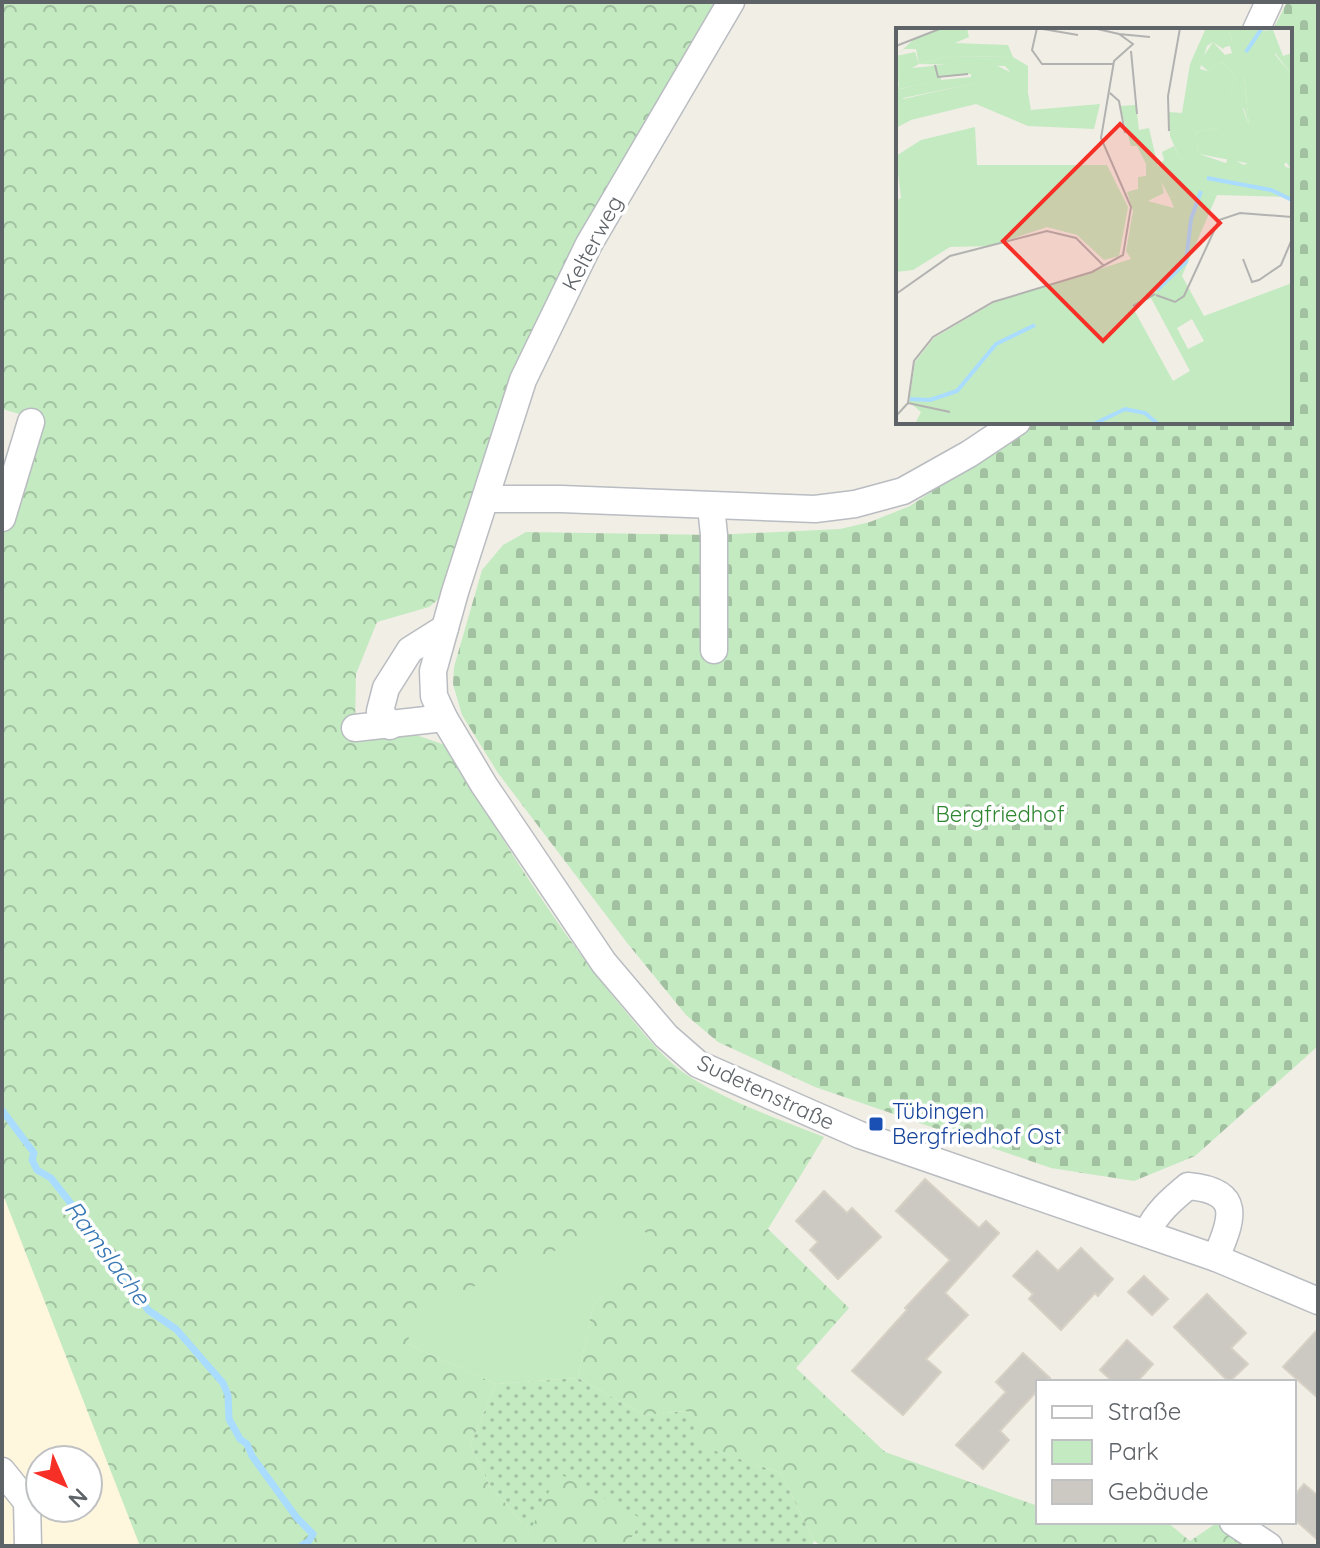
<svg xmlns="http://www.w3.org/2000/svg" width="1320" height="1548" font-family="Quicksand,sans-serif">
  <defs>
    <pattern id="grass-dots" width="8" height="8" patternUnits="userSpaceOnUse" patternTransform="scale(2)"><rect width="8" height="8" fill="#c3eac1"/><path d="M2 2h.1M6 6h.1" fill="none" stroke="#a2c1a1" stroke-width="1.8" stroke-linecap="round"/></pattern>
    <pattern id="forest-crowns" width="20" height="18" patternUnits="userSpaceOnUse" patternTransform="scale(2)"><rect width="20" height="18" fill="#c3eac1"/><path d="M2 6a3 3 0 1 1 6 0M12 15a3 3 0 1 1 6 0" fill="none" stroke="#a2c1a1"/></pattern>
    <pattern id="cemetery-stones" width="16" height="16" patternUnits="userSpaceOnUse" patternTransform="scale(2)"><rect width="16" height="16" fill="#c3eac1"/><path d="M2 7V4a2 2 0 0 1 4 0v3zM10 15v-3a2 2 0 0 1 4 0v3z" fill="#a2c1a1"/></pattern>
  </defs>
  <rect width="100%" height="100%" fill="#f1eee6"/>
  <!-- commercial -->
  <path fill="#fff6de" fill-rule="evenodd" d="M2 1192 140 1546H2ZM40 1460H88V1508H40Z"/>
  <!-- grass -->
  <path fill="url(#grass-dots)" d="M578 1378 644 1415 687 1411 702 1446 781 1473 814 1541 812 1546H627L641 1520 530 1531 490 1486 470 1445 496 1384Z"/>
  <!-- forest -->
  <path fill="url(#forest-crowns)" d="M2 2H718L581 244 447 592 429 607 377 622 356 674 355 728 390 726 445 745C500 836 557 930 626 1012 645 1035 665 1061 690 1077 731 1103 779 1119 824 1137L768 1229 849 1308 796 1368 885 1452 1038 1506V1522H1167L1190 1541 1218 1522H1233L1269 1546H822L814 1541 781 1473 701 1446 687 1411 644 1415 578 1378 593 1305 660 1240 408 1344 496 1384 470 1445 490 1486 530 1531 558 1473 642 1519 627 1546H140L2 1192V487L23 415 2 409Z"/>
  <!-- cemetery -->
  <path fill="url(#cemetery-stones)" d="M1287 2H1318V1046L1195 1156 1134 1181 1051 1168 815 1087 718 1042 686 1015 628 944 498 773 462 715 453 684 454 667 482 570 503 545 526 532 714 535 840 529 870 522 910 506 973 464 1029 422H1290V30H1273Z"/>
  <!-- green -->
  <path fill="#c3eac1" d="M617 1218 661 1240 593 1305 578 1378 496 1384 408 1344 412 1312 537 1260Z"/>
  <g fill="none" stroke-linecap="round" stroke-linejoin="round">
    <!-- stream -->
    <path stroke="#a9dcff" stroke-width="7" d="M2 1110 34 1153 32 1160 37 1170 51 1178 101 1242 109 1259 119 1266 148 1310 176 1329 223 1383 228 1395 229 1419 240 1439 247 1444 252 1456 297 1518 313 1534 309 1541 301 1546"/>
  </g>
  <!-- building -->
  <g fill="#ccc9c3" stroke="#d7d0c4" stroke-width="2">
    <path d="M925 1179 979 1228 986 1221 999 1233 945 1293 968 1315 926 1359 941 1372 903 1415 852 1371 907 1310 905 1308 950 1260 896 1211Z"/>
    <path d="M824 1191 847 1213 852 1208 881 1237 838 1279 810 1250 818 1242 796 1221Z"/>
    <path d="M1081 1248 1113 1279 1098 1296 1095 1293 1061 1330 1029 1299 1033 1294 1013 1276 1037 1251 1058 1271Z"/>
    <path d="M1144 1276 1168 1299 1152 1315 1128 1292Z"/>
    <path d="M1207 1294 1246 1333 1231 1348 1248 1364 1229 1382 1174 1327Z"/>
    <path d="M1318 1329V1398L1283 1367Z"/>
    <path d="M1127 1340 1153 1364 1137 1382H1113L1100 1370Z"/>
    <path d="M1023 1353 1050 1378 1046 1382H1038V1390L1000 1431 1009 1440 983 1469 956 1445 1006 1392 996 1382Z"/>
    <path d="M1304 1484 1318 1496V1540L1294 1519V1496Z"/>
  </g>
  <g fill="none" stroke-linecap="round" stroke-linejoin="round">
    <defs>
      <g id="minor">
        <path d="M731 2 589 244 523 380 455 592 433 671 434 696 444 718 484 785 604 963 666 1036 698 1064 860 1135 1216 1258 1318 1301"/>
        <path d="M1256 30 1269 2"/>
        <path d="M486 499H561L815 509 855 504 903 491 969 454 1017 422"/>
        <path d="M711 506 714 535V650"/>
        <path d="M2 518 31 422"/>
        <path d="M390 726 380 711 386 688 410 650 445 628"/>
        <path d="M355 728 444 718"/>
        <path d="M1147 1233C1156 1213 1171 1200 1188 1186 1244 1191 1232 1219 1216 1258"/>
        <path d="M2 1471 27 1502 28 1546"/>
        <path d="M1233 1522 1269 1546"/>
      </g>
    </defs>
    <!-- minor casing -->
    <use href="#minor" stroke="#b9bcc1" stroke-width="29"/>
    <!-- minor -->
    <use href="#minor" stroke="#fff" stroke-width="26"/>
  </g>
  <!-- markers -->
  <rect fill="#1a4fb4" stroke="#fff" stroke-width="3" x="868" y="1116" width="16" height="16" rx="4"/>
  <g text-anchor="middle" stroke-width="7" stroke-linejoin="round" paint-order="stroke">
    <!-- street labels -->
    <g font-size="22" fill="#5e6368" stroke="#fff">
      <text transform="translate(592 243) rotate(-62)" y="8">Kelterweg</text>
      <text transform="translate(766 1092) rotate(25)" y="8">Sudetenstraße</text>
    </g>
    <!-- park labels -->
    <g font-size="22" fill="#2e8630" stroke="#fff">
      <text x="1000" y="822">Bergfriedhof</text>
    </g>
    <!-- transit labels -->
    <g font-size="22" fill="#164399" stroke="#fff" text-anchor="start">
      <text x="892" y="1119">Tübingen<tspan x="892" dy="25">Bergfriedhof Ost</tspan></text>
    </g>
    <!-- water labels -->
    <g font-size="24" font-style="italic" fill="#3978b2" stroke="#fff">
      <text transform="translate(107 1253) rotate(53)" y="8">Ramslache</text>
    </g>
  </g>
  <!-- overview -->
  <g transform="translate(896 28)">
    <rect width="396" height="396" fill="#f1eee6"/>
    <path d="M46 0H71L73 9 59 15 112 17 117 29 54 28 23 36 20 21H8L0 28 20 9ZM332 0H376L365 3 374 42 376 23 396 47 364 67 348 49 353 97 348 81 333 67 340 49 326 34 312 43 303 35 317 14 329 27 336 25 334 18 328 19 336 12ZM75 36 80 37 81 55 7 70 15 92 0 100V55L4 61 30 55 27 39 43 37 45 52 75 49ZM322 100 329 115 347 105 374 108 392 133 388 136 392 143 303 126 299 104ZM278 118 291 144 281 168 274 170 259 142 268 132 266 124Z" fill="#c3eac1"/>
    <path d="M310 0H332L336 12 327 21 317 14 311 18 304 41 312 43 326 34 340 49 333 68H342L353 97 348 48 359 51 364 67 369 62 365 50 390 46 396 51V169L321 167 286 248 308 288 396 255V396H19L25 384 13 374 19 334 38 310 97 275 235 231 230 223 237 183 231 164 242 161V149L250 148V136L241 118H235L224 78 240 77 243 102 253 100 268 165 252 173 278 180 274 170 281 168 283 157 276 159 273 149 290 144 274 108 272 84 286 85 294 36ZM322 100 329 116 346 106 358 111 373 108 394 140 356 133 348 137 332 129 330 135 303 126 299 104ZM255 270 294 343 277 353 237 280ZM296 291 308 313 292 321 281 300ZM377 2 387 28 396 25V47L379 25 374 43 363 32 365 3ZM54 28 117 29 132 38V65L109 38 23 36Z" fill="#c3eac1" fill-rule="evenodd"/>
    <path d="M79 99 81 137H211L232 179 223 228 208 232 181 207 151 199 94 218 54 219 17 242 0 244V173L5 170 0 128 25 112Z" fill="#c3eac1"/>
    <path d="M19 24 23 36 16 40 27 39 31 55 3 61 0 28ZM75 34V46L44 48 43 37ZM93 34 116 45 132 65 135 82 204 76 198 101 132 98 80 76 15 92 7 71 80 55 79 35Z" fill="#c3eac1"/>
    <path fill="none" stroke="#a9dcff" stroke-width="4" d="M350 24 366 0M311 150 375 162 396 172M261 262 290 234 295 191 305 163M14 371 34 372 61 363 100 316 139 297M198 396 229 381 249 385 262 396"/>
    <path fill="none" stroke="#b2b2b0" stroke-width="2" d="M141 0 136 22 146 36H217M141 0 182 7M223 6 254 9M0 18 46 0M235 23 241 86M39 37 42 49 72 46M214 65 223 73 229 105M273 103 272 68 284 0M347 231 356 254 363 252 385 237 396 211M0 266 54 228 151 203 180 210 208 238M260 267 279 274 288 268 323 192 344 185 396 189M237 278 259 266M12 375 54 384M0 388 12 375 18 333 37 309 97 274 196 244 227 227 235 179 205 110 218 33 237 16 223 6 197 0"/>
    <path fill="#f73027" fill-opacity="0.15" stroke="#f73027" stroke-width="4" d="M224 96 324 195 207 313 107 213Z"/>
    <rect width="396" height="396" fill="none" stroke="#5e6368" stroke-width="4"/>
  </g>
  <!-- border -->
  <rect width="1320" height="1548" fill="none" stroke="#5e6368" stroke-width="8"/>
  <!-- legend -->
  <rect x="1036" y="1380" width="260" height="144" fill="#ffffff" stroke="#bfc1c3" stroke-width="2"/>
  <rect x="1052" y="1406" width="40" height="12" fill="#ffffff" stroke="#bfc1c3" stroke-width="2"/>
  <text x="1108" y="1420" font-size="24" fill="#5e6368">Straße</text>
  <rect x="1052" y="1440" width="40" height="24" fill="#c3eac1" stroke="#bfc1c3" stroke-width="2"/>
  <text x="1108" y="1460" font-size="24" fill="#5e6368">Park</text>
  <rect x="1052" y="1480" width="40" height="24" fill="#ccc9c3" stroke="#bfc1c3" stroke-width="2"/>
  <text x="1108" y="1500" font-size="24" fill="#5e6368">Gebäude</text>
  <!-- north arrow -->
  <g transform="translate(64 1484) rotate(135)"><circle r="38" fill="#ffffff" stroke="#bfc1c3" stroke-width="2"/>
  <path d="M0-6L14 30L0 20L-14 30Z" fill="#f73027"/>
  <text y="-12" font-size="22" font-weight="bold" text-anchor="middle" fill="#5e6368">N</text>
  </g>
</svg>
